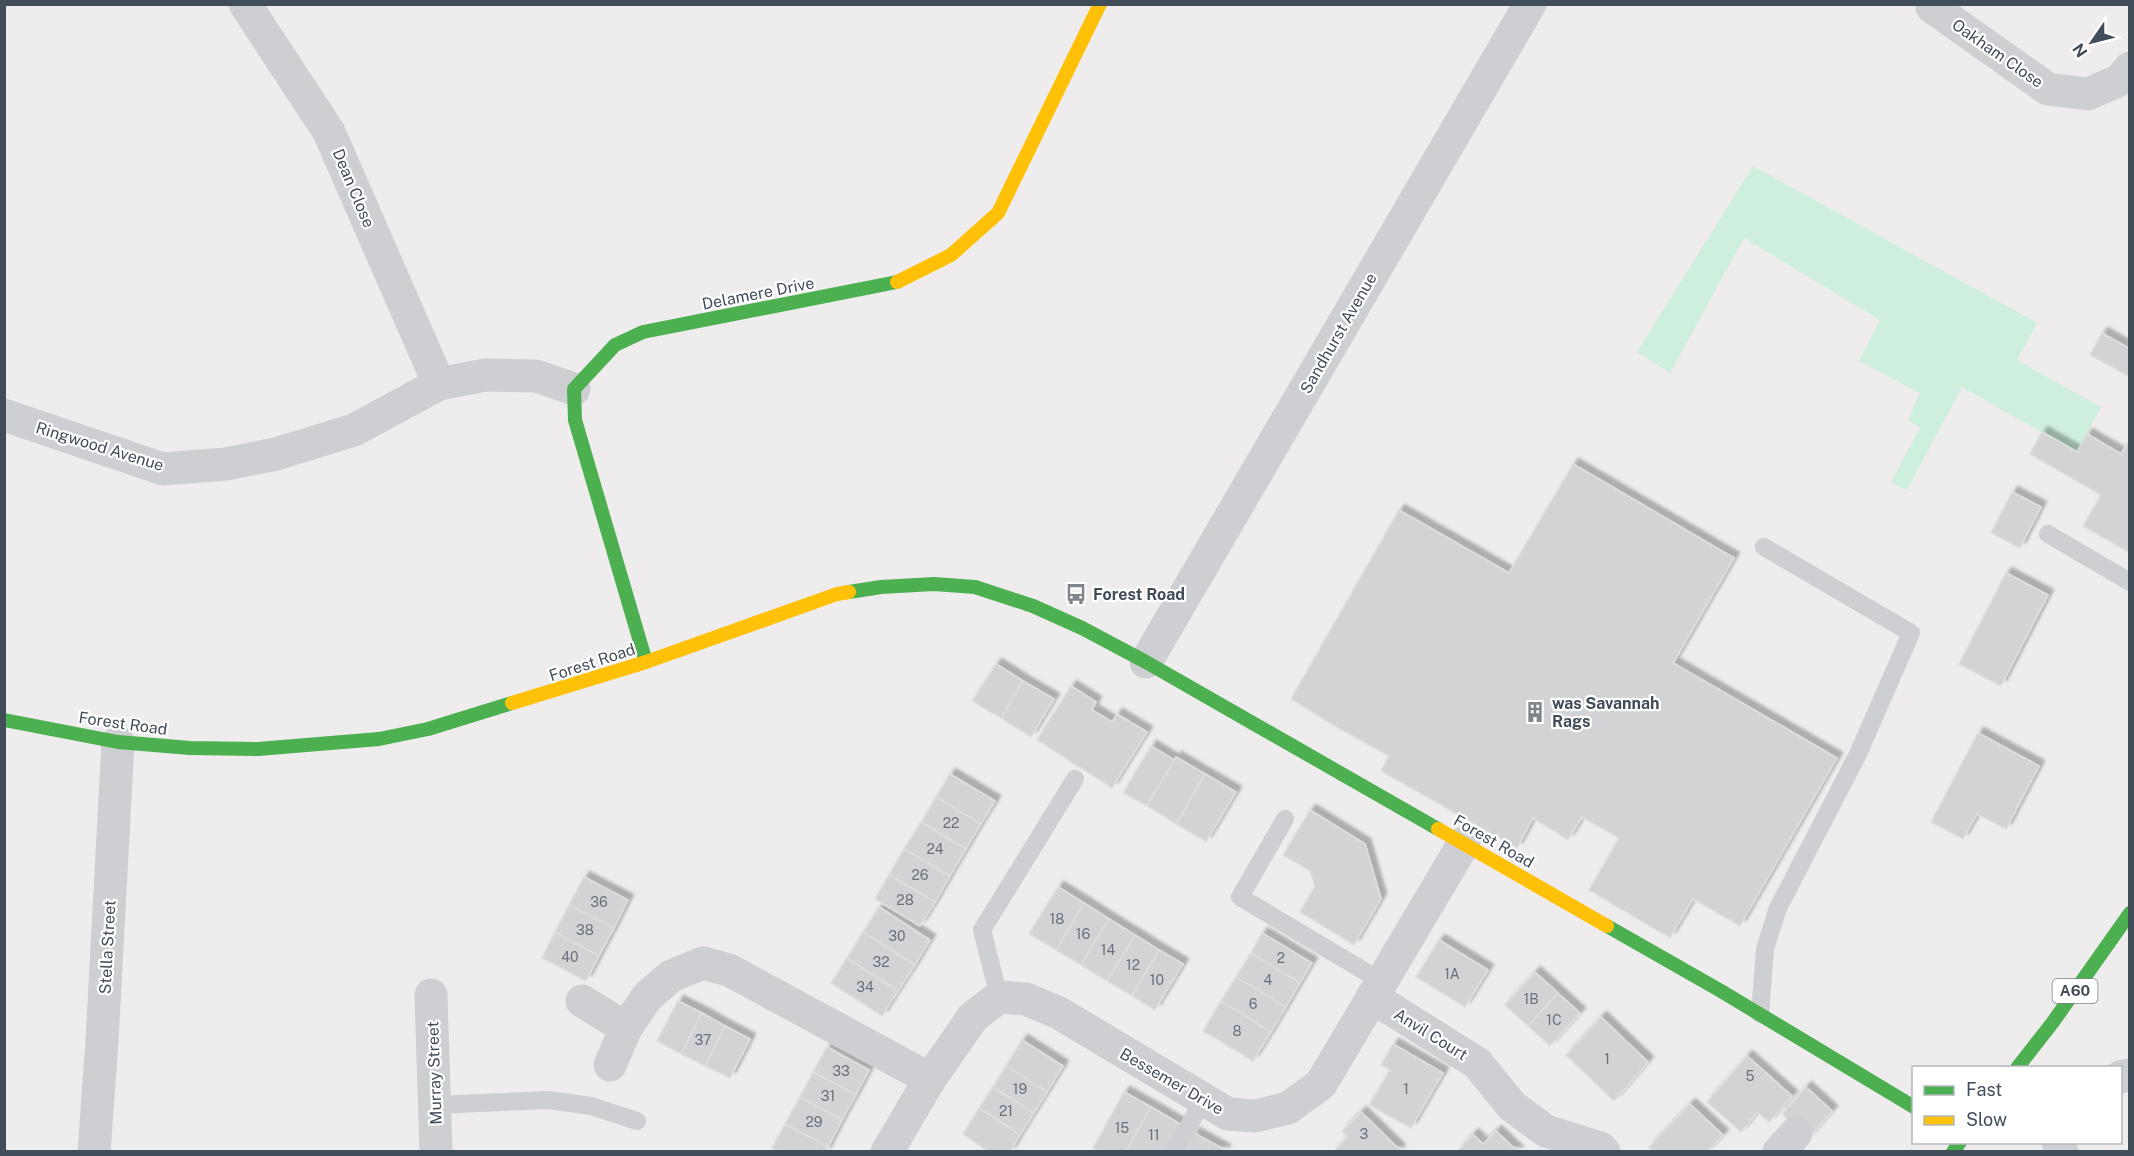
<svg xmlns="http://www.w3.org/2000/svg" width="2134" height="1156" font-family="'Public Sans',sans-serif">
  <defs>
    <filter id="shadow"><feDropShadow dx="5.5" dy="-5.5" stdDeviation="1.5" flood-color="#0004"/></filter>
  </defs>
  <rect width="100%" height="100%" fill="#eeecec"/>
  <!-- green -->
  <path fill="#ceefdd" d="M1753 166 2037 323 2017 360 2101 407 2077 452 1962 387 1907 490 1891 482 1920 428 1908 420 1920 393 1859 361 1880 320 1744 238 1670 373 1637 352Z"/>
  <!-- building -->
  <g fill="#d3d3d5" stroke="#dfdedf" stroke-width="1.5" filter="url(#shadow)">
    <path d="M2102 333 2130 349V377L2090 355Z"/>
    <path d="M2042 432 2077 452 2087 434 2121 454 2130 439V553L2083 526 2101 495 2030 454Z"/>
    <path d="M1573 464 1734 558 1673 663 1837 758 1740 926 1693 899 1670 938 1589 890 1619 838 1582 817 1568 840 1533 818 1517 848 1381 771 1389 756 1333 725 1291 699 1399 510 1509 573Z"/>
    <path d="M2012 492 2041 507 2020 548 1991 533Z"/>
    <path d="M2006 573 2048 595 2001 686 1959 664Z"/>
    <path d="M996 664 1023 681 1001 718 972 701Z"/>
    <path d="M1023 681 1054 699 1031 737 1001 718Z"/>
    <path d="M1071 686 1096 702 1092 710 1112 722 1117 714 1147 732 1112 788 1037 740Z"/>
    <path d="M1978 733 2039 766 2006 829 1977 814 1963 839 1931 822Z"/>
    <path d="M1151 746 1174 760 1147 806 1123 793Z"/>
    <path d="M1176 757 1205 774 1176 824 1147 806Z"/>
    <path d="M950 774 995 801 981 824 936 797Z"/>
    <path d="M1205 774 1236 792 1206 842 1176 824Z"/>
    <path d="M936 797 981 824 966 849 921 822Z"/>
    <path d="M1310 810 1365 844 1381 899 1354 945 1300 912 1315 886 1310 871 1283 855Z"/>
    <path d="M921 822 966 849 950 876 904 849Z"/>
    <path d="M904 849 950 876 935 902 889 875Z"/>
    <path d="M889 875 935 902 920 926 875 899Z"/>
    <path d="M584 877 628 900 614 928 569 905Z"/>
    <path d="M1058 887 1084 903 1056 950 1029 934Z"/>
    <path d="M1084 903 1109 919 1081 965 1056 950Z"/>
    <path d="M569 905 614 928 599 956 555 932Z"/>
    <path d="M879 907 930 940 915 965 863 932Z"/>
    <path d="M1109 919 1135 935 1107 981 1081 965Z"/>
    <path d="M555 932 599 956 586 981 542 958Z"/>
    <path d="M863 932 915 965 898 991 847 958Z"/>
    <path d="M1262 933 1312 963 1300 983 1251 953Z"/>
    <path d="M1135 935 1159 950 1132 996 1107 981Z"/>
    <path d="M1439 940 1488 970 1465 1007 1416 977Z"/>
    <path d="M1159 950 1183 964 1155 1010 1132 996Z"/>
    <path d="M1251 953 1300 983 1286 1007 1236 977Z"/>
    <path d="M847 958 898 991 882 1016 831 983Z"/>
    <path d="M1535 972 1558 993 1528 1026 1505 1005Z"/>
    <path d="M1236 977 1286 1007 1271 1032 1221 1001Z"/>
    <path d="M1558 993 1580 1013 1550 1046 1528 1026Z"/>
    <path d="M678 1001 702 1013 681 1054 657 1041Z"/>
    <path d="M1221 1001 1271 1032 1253 1061 1203 1031Z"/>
    <path d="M702 1013 725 1026 705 1066 681 1054Z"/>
    <path d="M1601 1017 1648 1062 1614 1101 1566 1055Z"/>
    <path d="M725 1026 750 1039 730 1078 705 1066Z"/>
    <path d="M1022 1040 1063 1066 1047 1092 1006 1066Z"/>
    <path d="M1393 1044 1443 1073 1411 1128 1369 1105 1390 1070 1381 1065Z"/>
    <path d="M827 1047 869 1070 856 1095 813 1072Z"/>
    <path d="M1747 1056 1792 1096 1769 1122 1757 1112 1741 1132 1707 1102Z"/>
    <path d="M1006 1066 1047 1092 1034 1113 993 1087Z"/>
    <path d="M813 1072 856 1095 842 1120 800 1097Z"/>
    <path d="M993 1087 1034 1113 1020 1135 979 1108Z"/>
    <path d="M1806 1087 1832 1111 1808 1138 1782 1114Z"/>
    <path d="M1124 1092 1151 1107 1126 1152H1099L1093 1148Z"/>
    <path d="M800 1097 842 1120 828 1147 785 1124Z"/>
    <path d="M1690 1104 1723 1135 1707 1152H1654L1649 1147Z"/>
    <path d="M1151 1107 1180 1124 1177 1152H1126Z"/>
    <path d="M979 1108 1020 1135 1010 1152H989L963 1134Z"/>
    <path d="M1361 1112 1400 1150 1398 1152H1334L1347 1137 1342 1131Z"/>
    <path d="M785 1124 828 1147 826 1152H779L772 1148Z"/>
    <path d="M1496 1131 1518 1152H1457L1473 1134 1483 1144Z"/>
    <path d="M1194 1133 1225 1150 1224 1152H1184Z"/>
  </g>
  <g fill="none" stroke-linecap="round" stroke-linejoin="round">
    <!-- lane -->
    <g stroke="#cdcfd2" stroke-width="18">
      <path d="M2048 534 2130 582"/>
      <path d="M1285 819 1240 897 1381 981"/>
      <path d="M999 997 982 930 1075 779"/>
      <path d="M1760 1014 1765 949 1778 908 1858 754 1911 633 1764 547"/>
      <path d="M435 1105 549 1100 591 1106 637 1121"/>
      <path d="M1175 1151 1203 1100"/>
    </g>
    <!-- street -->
    <g stroke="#cdcfd2" stroke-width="33">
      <path d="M245 4 329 132 439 384"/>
      <path d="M1932 7 2048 89 2088 94 2120 80 2130 68"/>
      <path d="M4 415 163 469 226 464 276 454 354 430 439 384 485 375 536 376 574 389"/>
      <path d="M1146 662 1530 4"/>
      <path d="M431 995 436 1152"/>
      <path d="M1372 997 1477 1063 1512 1106 1546 1131 1600 1148 1604 1152"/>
      <path d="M582 1001 626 1028"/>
      <path d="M610 1065 626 1028 647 997 671 976 703 963 729 970 930 1079"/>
      <path d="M2120 1077 2130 1075"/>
      <path d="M2058 1142 2062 1152"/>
      <path d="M94 1152 102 1041 118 742"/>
      <path d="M887 1152 930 1079 973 1017 999 997 1026 999 1059 1013 1228 1114 1255 1116 1288 1108 1321 1084 1464 843"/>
      <path d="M1779 1152 1796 1133"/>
    </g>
    <!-- fast -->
    <g stroke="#4caf50" stroke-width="14">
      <path d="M849 592 881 587 934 584 975 587 1033 606 1082 628 1146 662 1438 829"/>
      <path d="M646 662 575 420 574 389 615 345 643 332 897 282"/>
      <path d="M4 720 118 742 190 748 258 749 379 739 428 729 512 703"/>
      <path d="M1607 926 1721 991 1914 1107"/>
      <path d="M2017 1068 2053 1022 2130 913"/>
      <path d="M1953 1152 1960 1142"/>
    </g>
    <!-- slow -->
    <g stroke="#ffc107" stroke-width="14">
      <path d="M897 282 951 255 998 213 1100 4"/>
      <path d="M512 703 646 662 837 594 849 592"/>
      <path d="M1438 829 1607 926"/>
    </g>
  </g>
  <!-- icons -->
  <defs>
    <symbol id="bus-bare" viewBox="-9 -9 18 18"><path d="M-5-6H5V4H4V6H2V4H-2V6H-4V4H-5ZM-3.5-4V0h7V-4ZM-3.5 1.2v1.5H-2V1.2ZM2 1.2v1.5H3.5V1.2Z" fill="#7e858d" stroke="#fff" stroke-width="2.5" paint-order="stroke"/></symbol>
    <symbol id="building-bare" viewBox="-9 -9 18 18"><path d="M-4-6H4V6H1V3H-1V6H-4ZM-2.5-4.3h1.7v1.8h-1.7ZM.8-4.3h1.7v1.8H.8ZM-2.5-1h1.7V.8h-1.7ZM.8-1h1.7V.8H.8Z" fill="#7e858d" stroke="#fff" stroke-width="2.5" paint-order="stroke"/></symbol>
  </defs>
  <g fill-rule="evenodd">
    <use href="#bus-bare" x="1061" y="579" width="30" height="30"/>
    <use href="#building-bare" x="1520" y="697" width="30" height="30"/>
  </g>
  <g text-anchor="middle" stroke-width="4.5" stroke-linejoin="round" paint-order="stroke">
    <!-- number labels -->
    <g font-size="14" fill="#68717b">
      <text x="951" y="828">22</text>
      <text x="935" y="854">24</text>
      <text x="920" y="880">26</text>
      <text x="905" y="905">28</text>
      <text x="599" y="907">36</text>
      <text x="1057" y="924">18</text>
      <text x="585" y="935">38</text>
      <text x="1083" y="939">16</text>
      <text x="897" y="941">30</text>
      <text x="1108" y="955">14</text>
      <text x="570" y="962">40</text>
      <text x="1281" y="963">2</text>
      <text x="881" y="967">32</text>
      <text x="1133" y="970">12</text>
      <text x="1452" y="979">1A</text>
      <text x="1157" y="985">10</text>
      <text x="1268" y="985">4</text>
      <text x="865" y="992">34</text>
      <text x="1531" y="1004">1B</text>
      <text x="1253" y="1009">6</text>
      <text x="1554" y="1025">1C</text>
      <text x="1237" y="1036">8</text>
      <text x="703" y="1045">37</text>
      <text x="1607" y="1064">1</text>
      <text x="841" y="1076">33</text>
      <text x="1750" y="1081">5</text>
      <text x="1020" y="1094">19</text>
      <text x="1406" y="1094">1</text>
      <text x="828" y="1101">31</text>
      <text x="1006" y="1116">21</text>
      <text x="814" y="1127">29</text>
      <text x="1122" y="1133">15</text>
      <text x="1364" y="1139">3</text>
      <text x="1154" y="1140">11</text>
    </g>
    <!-- shield labels -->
    <rect fill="#fff" stroke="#7b828c" stroke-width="1.5" x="2052.5" y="979" width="45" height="24" rx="4.5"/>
    <g font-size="15" font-weight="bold" fill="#424d5a">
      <text x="2075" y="996">A60</text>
    </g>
    <!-- street labels -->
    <g font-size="16" fill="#424d5a" stroke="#fff">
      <text transform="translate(1998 53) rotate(35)" y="6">Oakham Close</text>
      <text transform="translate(354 188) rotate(67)" y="6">Dean Close</text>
      <text transform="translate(758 293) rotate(-11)" y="6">Delamere Drive</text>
      <text transform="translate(1338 333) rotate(-60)" y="6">Sandhurst Avenue</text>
      <text transform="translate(100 446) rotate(17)" y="6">Ringwood Avenue</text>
      <text transform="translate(592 662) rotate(-18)" y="6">Forest Road</text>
      <text transform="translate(123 723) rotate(8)" y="6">Forest Road</text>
      <text transform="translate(1494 841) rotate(30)" y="6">Forest Road</text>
      <text transform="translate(107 947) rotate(-87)" y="6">Stella Street</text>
      <text transform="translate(1431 1034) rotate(32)" y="6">Anvil Court</text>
      <text transform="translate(434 1073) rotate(-92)" y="6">Murray Street</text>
      <text transform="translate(1172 1081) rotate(30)" y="6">Bessemer Drive</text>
    </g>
    <!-- poi labels -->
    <g font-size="16" font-weight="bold" fill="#424d5a" stroke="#fff" text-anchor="start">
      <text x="1093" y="600">Forest Road</text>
      <text x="1552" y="709">was Savannah<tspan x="1552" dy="18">Rags</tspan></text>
    </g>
  </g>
  <!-- border -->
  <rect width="2134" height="1156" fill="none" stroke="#424d5a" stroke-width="12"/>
  <!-- legend -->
  <rect x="1912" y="1066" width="210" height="78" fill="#ffffff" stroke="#b3b8bd" stroke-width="1.5"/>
  <rect x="1924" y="1086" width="30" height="9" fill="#4caf50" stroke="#b3b8bd" stroke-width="1.5"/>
  <text x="1966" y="1096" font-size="18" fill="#424d5a">Fast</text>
  <rect x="1924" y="1116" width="30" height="9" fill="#ffc107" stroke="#b3b8bd" stroke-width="1.5"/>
  <text x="1966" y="1126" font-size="18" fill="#424d5a">Slow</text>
  <!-- north arrow -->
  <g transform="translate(2092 42) rotate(235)" stroke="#ffffff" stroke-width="4.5" paint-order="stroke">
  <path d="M0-4.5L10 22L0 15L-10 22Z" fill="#424d5a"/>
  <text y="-9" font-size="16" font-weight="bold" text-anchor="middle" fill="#424d5a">N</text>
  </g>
</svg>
